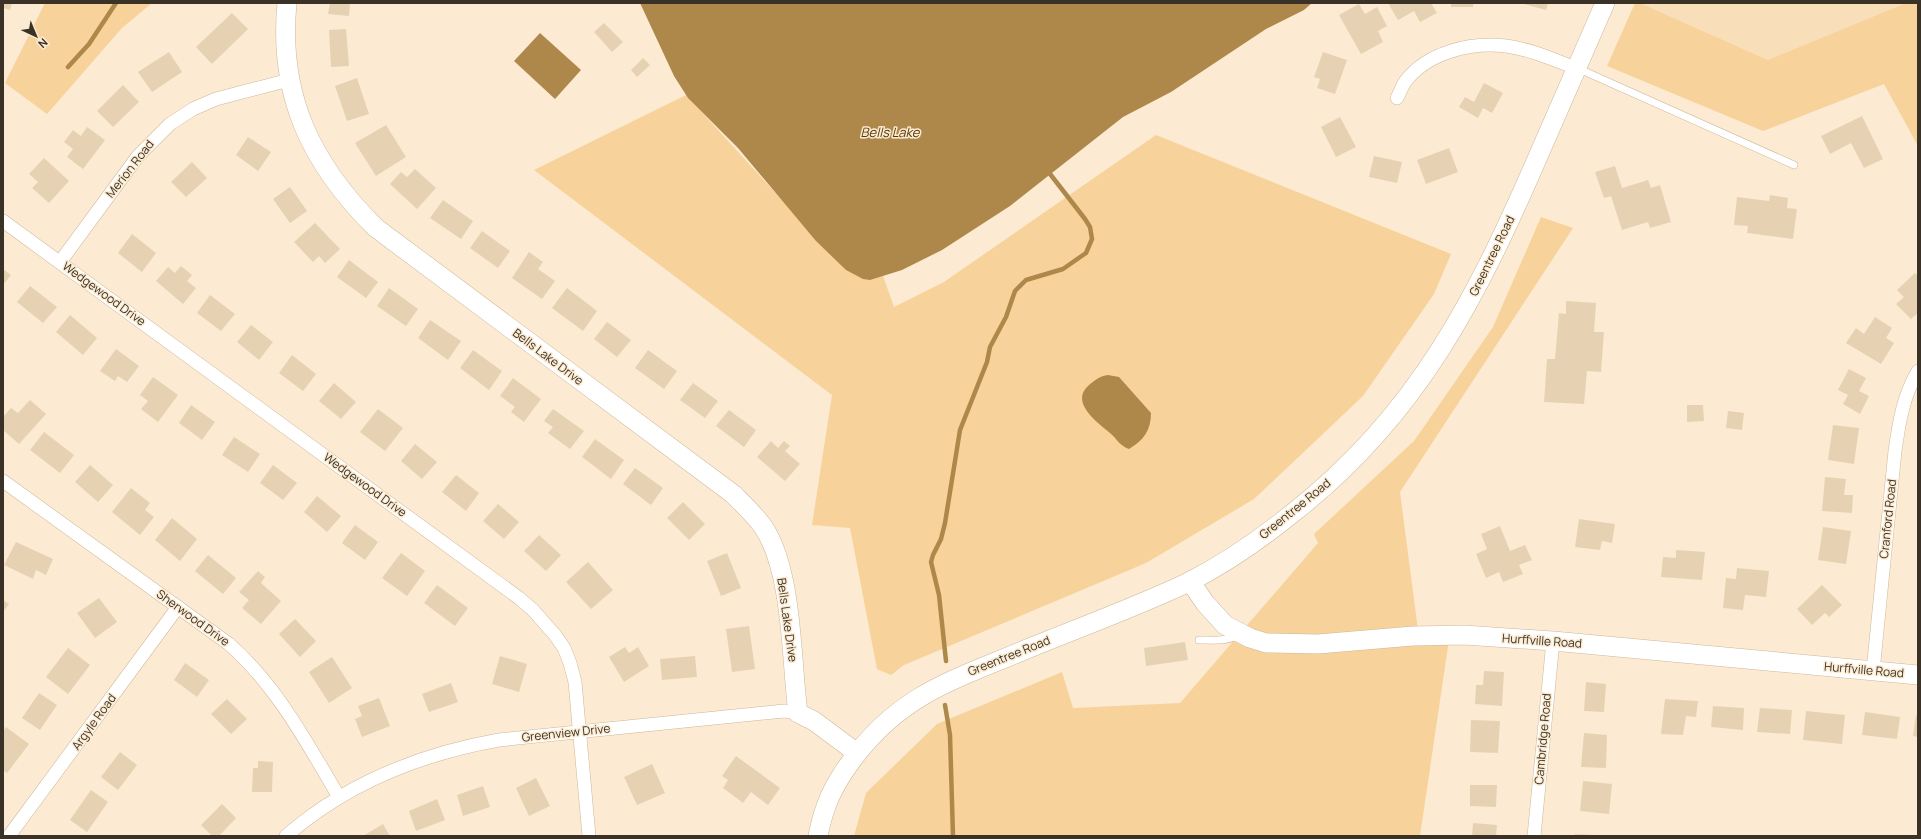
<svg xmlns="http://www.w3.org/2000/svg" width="1921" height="839" font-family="Manrope,sans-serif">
  <rect width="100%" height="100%" fill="#fcebd2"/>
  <!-- built -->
  <path fill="#f8dfba" d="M1640 3H1906L1768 60Z"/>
  <!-- green -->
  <g fill="#f7d29a">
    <path d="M45 3H152L122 28 47 114 5 83Z"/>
    <path d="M1635 3H1640L1768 60 1906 3H1918V146L1884 84 1763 131 1607 66Z"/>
    <path d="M686 95 846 270 883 276 894 307 944 282 1156 135 1451 254 1434 294 1363 396 1254 499 1146 563 904 665 891 675 877 669 850 528 812 525 832 395 534 170Z"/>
    <path d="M1541 217 1573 228 1400 492 1418 630 1450 633 1420 836H854L866 793 937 724 1062 672 1073 708 1180 703 1318 543 1314 534 1414 441 1493 327Z"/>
  </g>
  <!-- water -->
  <g fill="#ae884b">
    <path d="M640 3H1312L1304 10 1266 29 1171 92 1123 117 1010 206 942 250 902 270 870 280 863 279 846 270 816 241 738 148 688 98 674 76Z"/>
    <path d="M540 33 581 70 555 99 514 61Z"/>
    <path d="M1108 375 1119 377 1151 413C1151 430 1144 440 1129 449 1120 446 1117 439 1110 433 1097 422 1069 402 1089 385 1095 380 1100 376 1108 375Z"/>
  </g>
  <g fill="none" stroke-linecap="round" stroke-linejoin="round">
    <!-- stream -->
    <g stroke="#ae884b" stroke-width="4.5">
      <path d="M68 67 89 44 116 3"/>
      <path d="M946 661 939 595 931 562 933 555 941 539 945 523 960 430 987 362 990 347 1006 317 1015 291 1026 280 1063 269 1086 253 1092 239 1090 227 1085 219 1047 170"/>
      <path d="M945 705 950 735 953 836"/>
    </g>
  </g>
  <!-- building -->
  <g fill="#e6d2b3">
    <path d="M3 3H12L10 10 3 8Z"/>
    <path d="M330 3H350L349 16 328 14Z"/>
    <path d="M1388 3H1431L1437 13 1420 22 1414 11 1398 20Z"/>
    <rect x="1451" y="3" width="22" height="4"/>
    <path d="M1520 3H1548L1546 10Z"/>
    <path d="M1359 4 1365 14 1377 7 1387 26 1378 31 1383 42 1361 54 1339 15Z"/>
    <path d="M232 13 248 29 212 64 196 47Z"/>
    <path d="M604 23 623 42 612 52 594 32Z"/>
    <path d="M346 29 349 66 331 67 329 30Z"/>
    <path d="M169 52 182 72 152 92 138 72Z"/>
    <path d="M1323 52 1347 60 1335 94 1317 88 1320 79 1314 77Z"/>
    <path d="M643 58 650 65 637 77 631 70Z"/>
    <path d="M357 78 369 114 347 121 335 86Z"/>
    <path d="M1484 83 1503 93 1492 113 1483 108 1478 118 1459 107 1465 97 1474 102Z"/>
    <path d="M123 85 139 102 113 127 97 111Z"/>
    <path d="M1862 116 1883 159 1864 168 1851 143 1830 154 1821 136Z"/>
    <path d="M1340 117 1356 147 1336 157 1321 127Z"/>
    <path d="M386 125 406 157 376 176 355 143Z"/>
    <path d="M87 127 105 140 83 169 67 157 73 149 64 142 73 130 81 136Z"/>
    <path d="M248 137 271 152 258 171 236 155Z"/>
    <path d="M1449 148 1458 172 1426 184 1417 160Z"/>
    <path d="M1374 156 1402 162 1397 183 1369 177Z"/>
    <path d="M44 158 69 181 49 203 32 188 38 182 29 174Z"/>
    <path d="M192 162 207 178 186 197 171 182Z"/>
    <path d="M1615 166 1622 188 1648 180 1651 188 1660 185 1671 222 1650 228 1648 222 1622 230 1611 196 1604 198 1595 172Z"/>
    <path d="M415 169 436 188 417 209 390 184 401 172 407 177Z"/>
    <path d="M290 187 307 211 290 223 273 199Z"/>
    <path d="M1770 195 1788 198 1787 208 1797 209 1793 239 1747 233 1748 226 1734 225 1737 197 1769 201Z"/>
    <path d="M443 200 473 221 461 239 430 218Z"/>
    <path d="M315 223 340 249 325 263 319 256 313 262 294 242Z"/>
    <path d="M482 231 510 251 498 268 470 248Z"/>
    <path d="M132 234 156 253 142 272 118 253Z"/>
    <path d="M529 252 543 262 538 269 555 281 542 299 512 278Z"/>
    <path d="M349 260 378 282 366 298 337 277Z"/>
    <path d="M181 266 192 275 187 281 196 288 183 304 156 281 168 267 175 273Z"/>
    <path d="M3 269 11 275 3 285Z"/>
    <path d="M1915 273 1918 276V313L1911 319 1896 304 1904 297 1897 290Z"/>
    <path d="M30 286 57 307 43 323 17 302Z"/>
    <path d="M389 288 418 309 406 326 377 306Z"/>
    <path d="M567 288 597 311 583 331 552 308Z"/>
    <path d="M210 295 235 314 221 331 197 313Z"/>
    <path d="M1566 301 1596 303 1594 332H1604L1601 372 1587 371 1584 404 1544 402 1547 359H1555L1559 313 1566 314Z"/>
    <path d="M70 315 97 338 83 355 56 332Z"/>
    <path d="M1875 317 1892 328 1886 338 1894 343 1881 364 1846 343 1856 328 1864 334Z"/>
    <path d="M430 320 461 341 448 360 418 338Z"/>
    <path d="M607 322 631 340 617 357 594 339Z"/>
    <path d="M251 325 273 342 259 360 237 342Z"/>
    <path d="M116 349 139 366 127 382 118 376 115 381 100 371Z"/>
    <path d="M473 350 502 371 489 390 460 368Z"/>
    <path d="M648 350 677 371 664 389 635 368Z"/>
    <path d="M292 355 316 374 303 391 279 373Z"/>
    <path d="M1849 369 1866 378 1859 391 1869 396 1860 414 1843 404 1848 395 1838 390Z"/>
    <path d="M153 377 178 395 158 422 141 409 148 401 140 395Z"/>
    <path d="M513 378 541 399 524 422 511 412 515 407 500 396Z"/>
    <path d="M334 383 356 402 341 419 319 401Z"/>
    <path d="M693 383 718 401 705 418 680 400Z"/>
    <path d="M30 400 46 414 19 444 3 430V417L11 408 18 413Z"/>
    <path d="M191 405 215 422 202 440 179 423Z"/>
    <path d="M1687 405H1703L1704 421 1687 422Z"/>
    <path d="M378 409 403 428 385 451 360 432Z"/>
    <path d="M553 409 584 431 570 449 548 433 553 427 544 421Z"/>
    <path d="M729 410 756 430 744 447 716 426Z"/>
    <path d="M1728 411 1744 413 1742 430 1726 428Z"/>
    <path d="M1833 425 1859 428 1854 464 1828 460Z"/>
    <path d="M44 432 74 455 60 473 30 450Z"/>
    <path d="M234 437 260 454 248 472 222 455Z"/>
    <path d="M595 439 624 460 611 479 582 457Z"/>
    <path d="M771 441 778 448 784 441 790 446 785 451 800 464 785 481 757 457Z"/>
    <path d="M415 444 437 462 422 479 401 461Z"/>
    <path d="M90 465 113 485 98 502 75 482Z"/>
    <path d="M273 465 297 483 283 500 260 483Z"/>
    <path d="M635 468 663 488 651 505 623 484Z"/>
    <path d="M456 475 479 493 466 511 442 492Z"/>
    <path d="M1825 477 1846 479 1844 495H1853L1852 513 1822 511Z"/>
    <path d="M131 488 150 503 145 510 154 517 140 535 112 512Z"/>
    <path d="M317 496 341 516 327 532 304 512Z"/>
    <path d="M683 502 705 524 689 540 667 518Z"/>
    <path d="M498 504 519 522 504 539 483 521Z"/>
    <path d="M172 518 197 539 180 561 155 540Z"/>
    <path d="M1579 519 1615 524 1612 543 1602 541 1600 550 1575 547Z"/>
    <path d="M355 525 378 542 365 560 342 543Z"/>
    <path d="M1500 526 1510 551 1525 545 1532 560 1519 565 1523 574 1503 582 1499 572 1486 578 1476 554 1487 549 1481 534Z"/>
    <path d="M1823 527 1851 531 1846 564 1818 560Z"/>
    <path d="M539 535 561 555 546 571 524 551Z"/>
    <path d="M16 542 53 559 46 575 36 570 33 579 4 565Z"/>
    <path d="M1676 550 1705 552 1702 580 1661 577 1663 557 1676 558Z"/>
    <path d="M401 553 425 571 407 596 382 578Z"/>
    <path d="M727 553 741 588 721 596 707 561Z"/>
    <path d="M208 555 236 578 223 594 195 571Z"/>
    <path d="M588 562 613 590 591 609 566 582Z"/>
    <path d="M1737 568 1769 571 1766 597 1745 595 1743 610 1723 608 1726 578 1736 579Z"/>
    <path d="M258 571 265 577 261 583 281 601 261 624 242 608 249 600 239 592Z"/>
    <path d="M437 585 468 608 455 626 424 603Z"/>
    <path d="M1822 585 1842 605 1829 617 1825 613 1812 625 1797 609Z"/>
    <path d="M99 598 117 622 95 638 77 613Z"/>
    <path d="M3 600 9 604 3 612Z"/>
    <path d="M295 619 316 641 300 657 279 634Z"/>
    <path d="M749 626 755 669 732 672 726 629Z"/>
    <path d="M1185 642 1188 660 1146 666 1144 648Z"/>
    <path d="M625 647 629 653 638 647 649 666 624 682 609 657Z"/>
    <path d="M68 648 90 665 68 694 46 677Z"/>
    <path d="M500 656 527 664 519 692 492 684Z"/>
    <path d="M695 656 697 677 662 680 660 659Z"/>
    <path d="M332 657 352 688 329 703 309 672Z"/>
    <path d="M185 663 209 680 197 697 174 680Z"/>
    <path d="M1484 671 1504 672 1502 706 1475 704 1476 685H1483Z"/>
    <path d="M1586 682 1606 684 1604 712 1584 711Z"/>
    <path d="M451 683 458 702 429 712 422 694Z"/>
    <path d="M39 693 57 705 40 730 22 718Z"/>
    <path d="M379 698 390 726 362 737 355 719 362 716 358 706Z"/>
    <path d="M227 699 247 719 231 734 211 714Z"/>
    <path d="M1665 699 1698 701 1696 717 1686 716 1683 735 1661 734Z"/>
    <path d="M1713 706 1744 708 1743 730 1711 727Z"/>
    <path d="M1760 708 1792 710 1790 734 1757 732Z"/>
    <path d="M1806 711 1845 715 1842 744 1803 740Z"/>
    <path d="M1865 712 1900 717 1897 739 1862 735Z"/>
    <path d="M1916 715 1918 716V737L1913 736Z"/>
    <path d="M1471 720 1500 721 1498 753 1470 752Z"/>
    <path d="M6 727 29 744 7 773 3 770V732Z"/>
    <path d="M1584 733 1607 735 1606 768 1581 767Z"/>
    <path d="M120 752 137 765 118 790 101 777Z"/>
    <path d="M736 756 780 788 768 805 751 792 743 803 723 788 728 780 722 776Z"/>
    <path d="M258 761 273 762 272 792H252L253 768H258Z"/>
    <path d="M652 764 665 793 637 805 624 777Z"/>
    <path d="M536 778 550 806 529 816 516 788Z"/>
    <path d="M1583 781 1612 784 1609 814 1580 811Z"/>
    <path d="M1470 785H1497L1496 807 1470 806Z"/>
    <path d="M483 786 490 807 463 816 457 795Z"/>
    <path d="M91 790 108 802 87 832 70 820Z"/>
    <path d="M437 799 445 820 416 831 409 811Z"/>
    <path d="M222 804 236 818 219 836H212L201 825Z"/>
    <path d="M1473 823 1497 825 1496 836H1472Z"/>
    <path d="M383 824 390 836H363Z"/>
    <path d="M1575 834 1598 835V836H1575Z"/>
  </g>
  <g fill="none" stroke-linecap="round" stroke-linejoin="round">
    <defs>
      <g id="lane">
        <path d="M1577 68 1794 165"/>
        <path d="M1199 640C1210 640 1228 642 1237 635"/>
      </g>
      <g id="street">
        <path d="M1397 98C1400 93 1402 86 1405 82 1427 52 1471 42 1506 46 1530 49 1554 60 1576 68"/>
        <path d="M3 221 519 598 533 610 555 635 564 648 570 663 575 682 589 836"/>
        <path d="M60 262 138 156 170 124 193 109 216 99 289 80"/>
        <path d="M3 481 229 644C277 686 307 743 339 797"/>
        <path d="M1873 671 1895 451C1899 423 1903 396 1918 371"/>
        <path d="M9 836 178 607"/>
        <path d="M286 836C347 783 420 754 499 740L784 711 798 713"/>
        <path d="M1534 836 1553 641"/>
      </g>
      <g id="secondary">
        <path d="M287 3C278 95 311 164 376 228L733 494C744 505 755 515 764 528 793 573 791 660 798 713L814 721 857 753"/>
        <path d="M1190 581 1205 603 1225 625 1250 638 1266 643 1318 644 1413 636 1464 635 1553 641 1918 675"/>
        <path d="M818 836C824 805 833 786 852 760 902 693 954 680 1027 649 1081 627 1136 607 1189 582 1226 563 1262 538 1294 512 1419 414 1478 295 1540 152 1561 103 1583 53 1605 3"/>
      </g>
    </defs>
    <!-- lane casing -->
    <use href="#lane" stroke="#ccb89a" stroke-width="8"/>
    <!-- street casing -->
    <use href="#street" stroke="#ccb89a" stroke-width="14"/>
    <!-- secondary casing -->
    <use href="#secondary" stroke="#ccb89a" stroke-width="20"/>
    <!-- lane -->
    <use href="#lane" stroke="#fff" stroke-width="7"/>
    <!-- street -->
    <use href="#street" stroke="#fff" stroke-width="13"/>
    <!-- secondary -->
    <use href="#secondary" stroke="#fff" stroke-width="19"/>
  </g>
  <g text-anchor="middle" stroke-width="3" stroke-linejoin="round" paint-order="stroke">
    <!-- street labels -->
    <g font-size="12" fill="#3a3226" stroke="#fcebd2">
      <text transform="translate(130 169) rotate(-52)" y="4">Merion Road</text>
      <text transform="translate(1492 256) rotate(-64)" y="4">Greentree Road</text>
      <text transform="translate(104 294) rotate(36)" y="4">Wedgewood Drive</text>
      <text transform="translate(548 357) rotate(37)" y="4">Bells Lake Drive</text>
      <text transform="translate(365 485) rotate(36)" y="4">Wedgewood Drive</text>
      <text transform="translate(1295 509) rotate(-39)" y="4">Greentree Road</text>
      <text transform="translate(1888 519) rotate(-84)" y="4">Cranford Road</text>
      <text transform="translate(193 618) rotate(36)" y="4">Sherwood Drive</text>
      <text transform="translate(787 620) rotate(82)" y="4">Bells Lake Drive</text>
      <text transform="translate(1542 641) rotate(4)" y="4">Hurffville Road</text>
      <text transform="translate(1009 656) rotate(-22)" y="4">Greentree Road</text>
      <text transform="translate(1864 670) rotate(5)" y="4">Hurffville Road</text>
      <text transform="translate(94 722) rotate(-54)" y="4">Argyle Road</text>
      <text transform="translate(566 733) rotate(-6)" y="4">Greenview Drive</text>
      <text transform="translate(1543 739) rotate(-85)" y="4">Cambridge Road</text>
    </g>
    <!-- water labels -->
    <g font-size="13" font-style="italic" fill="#563b09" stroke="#fcebd2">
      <text x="890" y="137">Bells Lake</text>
    </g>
  </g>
  <!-- border -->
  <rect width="1921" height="839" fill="none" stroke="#3a3226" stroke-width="8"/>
  <!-- north arrow -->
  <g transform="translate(36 36) rotate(136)" stroke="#fcebd2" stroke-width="3" paint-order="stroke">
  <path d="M0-3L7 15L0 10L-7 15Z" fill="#3a3226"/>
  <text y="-6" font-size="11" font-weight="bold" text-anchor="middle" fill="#3a3226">N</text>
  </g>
</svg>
